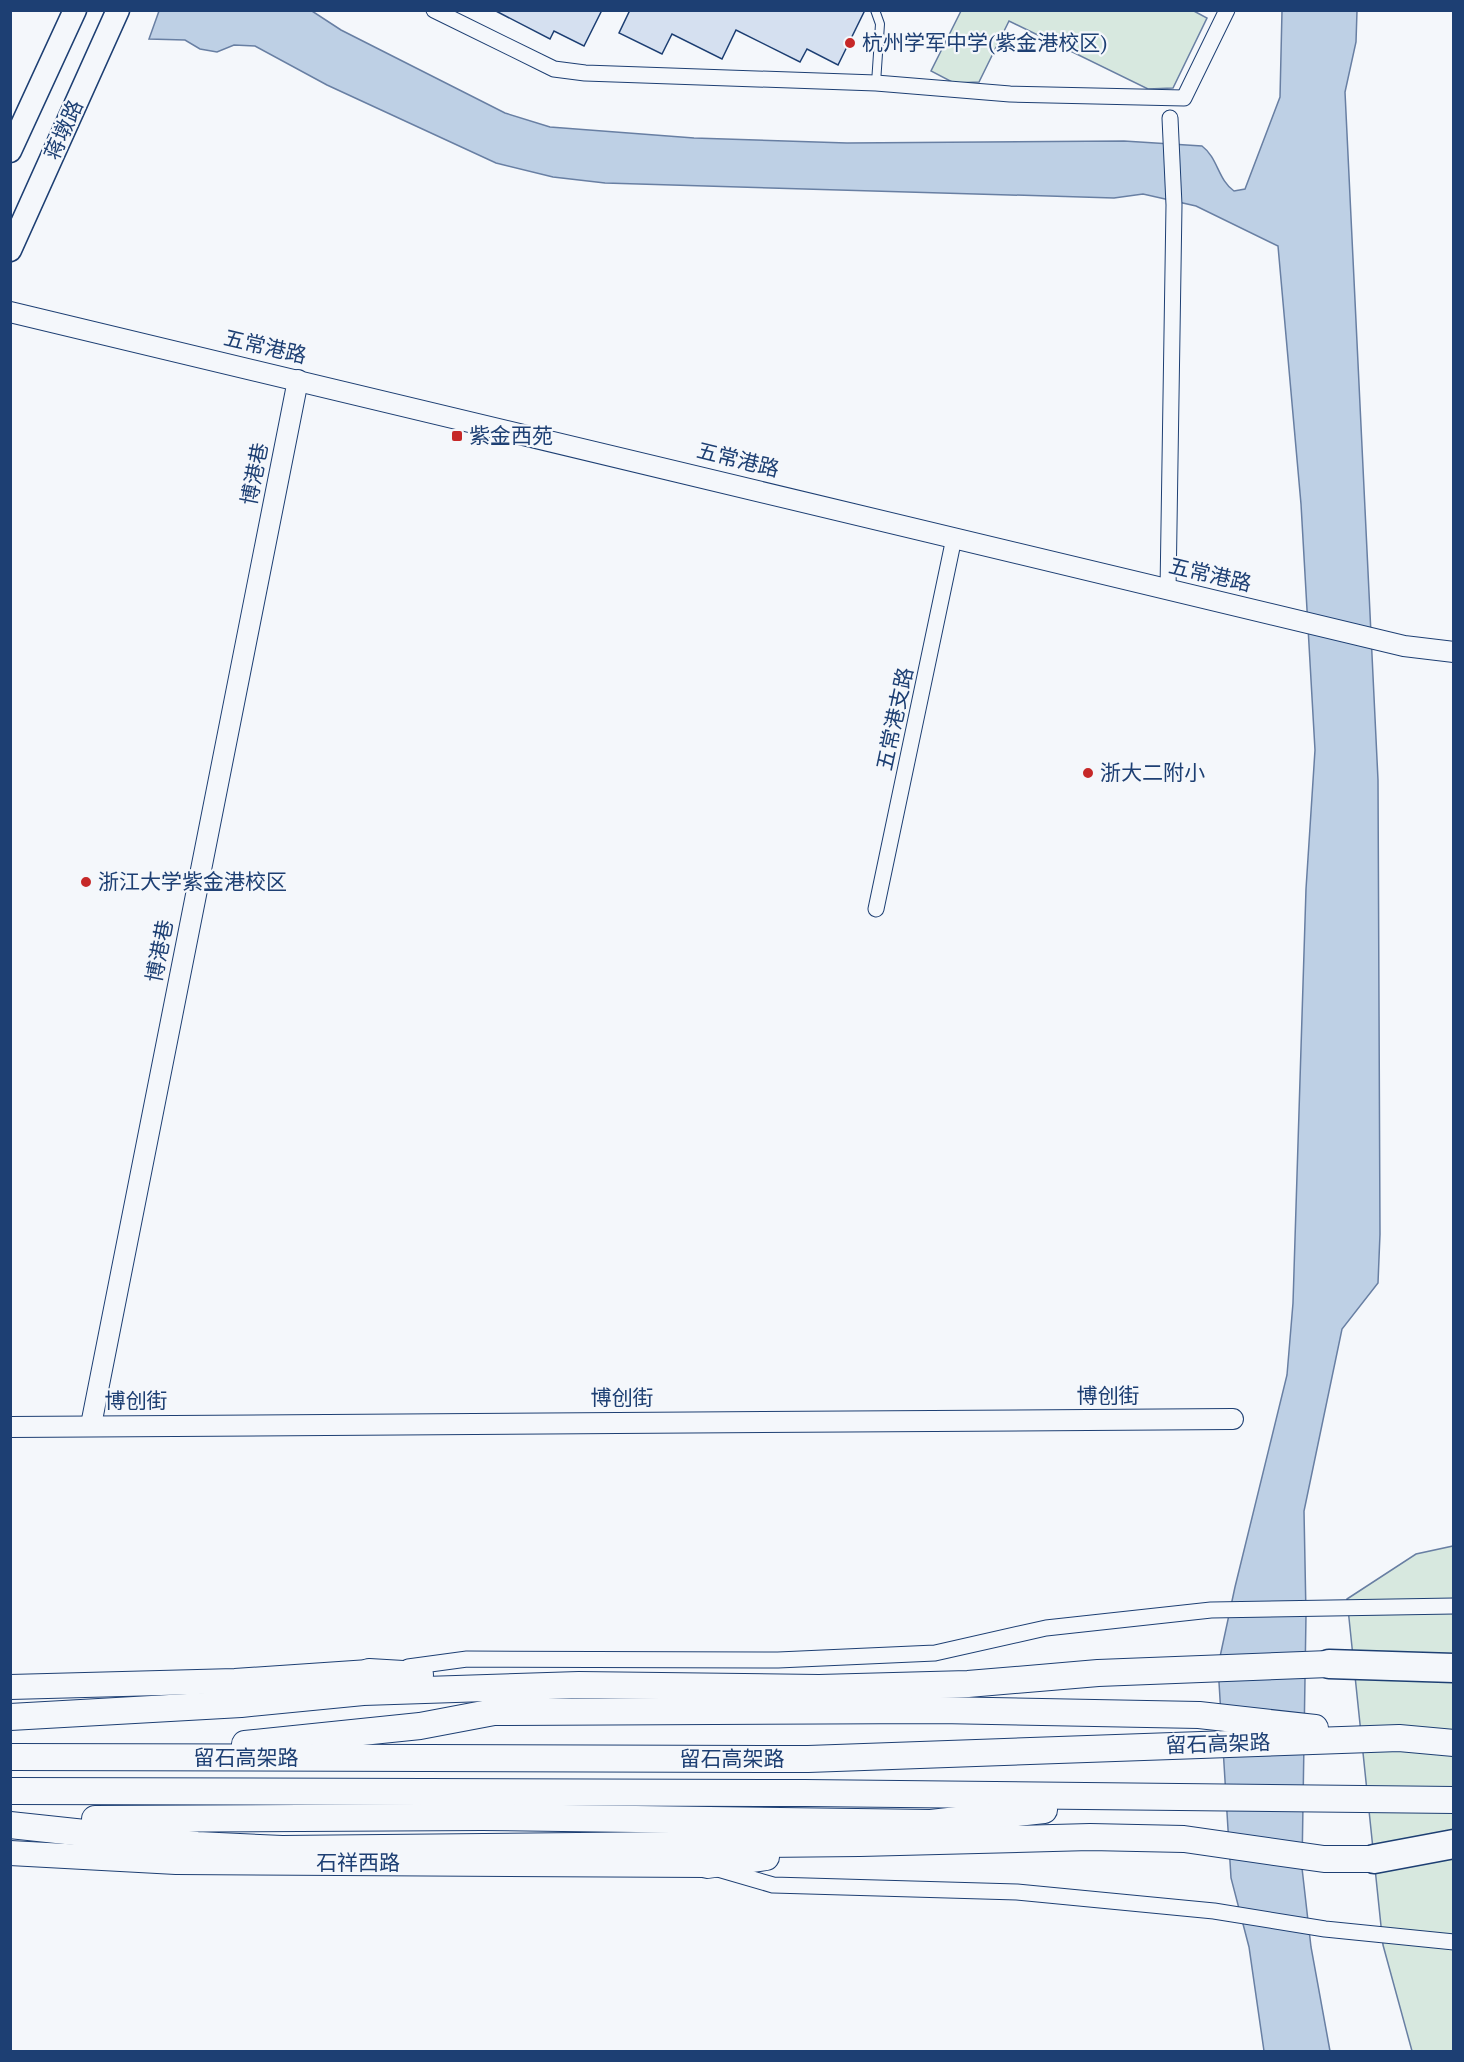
<svg xmlns="http://www.w3.org/2000/svg" width="1464" height="2062" font-family="'PT Serif','Noto Sans SC',serif">
  <rect width="100%" height="100%" fill="#f4f7fb"/>
  <!-- green -->
  <g fill="#d7e8df" stroke="#687fa3" stroke-width="1.5">
    <path d="M1192 10 1207 18 1173 88 1148 89 1009 21 979 82 954 83 931 71 961 11Z"/>
    <path d="M1453 1546V2051H1412L1383 1945 1347 1599 1416 1554Z"/>
  </g>
  <!-- water -->
  <path fill="#bed0e5" stroke="#687fa3" stroke-width="1.5" d="M159 11H312L341 30 505 113 550 127 694 138 847 143 1124 141 1202 146C1218 158 1218 180 1234 191L1245 189 1280 97 1282 11H1357L1356 42 1345 92 1378 780 1380 1234 1378 1283 1342 1329 1304 1511 1306 1615 1302 1868 1311 1947 1330 2051H1264L1249 1947 1231 1878 1218 1666 1235 1587 1287 1375 1293 1303 1306 889 1315 750 1301 504 1278 246 1196 206 1143 194 1114 198 605 183 553 177 496 163 327 85 255 46 234 45 217 52 200 49 185 40 149 39Z"/>
  <!-- building -->
  <g fill="#d5e0f0" stroke="#1d3f73" stroke-width="1.5">
    <path d="M494 10H602L584 46 554 31 550 39Z"/>
    <path d="M630 10H865L838 65 807 49 800 62 736 30 722 59 672 34 662 54 619 33Z"/>
  </g>
  <g fill="none" stroke-linecap="round" stroke-linejoin="round">
    <defs>
      <path id="service" d="M875 10 880 24 876 83"/>
      <g id="minor">
        <path d="M434 10 554 69 585 73 876 83 1010 94 1184 98 1227 10"/>
        <path d="M1168 590 1174 205 1170 118"/>
        <path d="M876 909 954 538"/>
        <path d="M408 1667 467 1659 778 1660 935 1653 1046 1628 1211 1610 1454 1606"/>
        <path d="M718 1869 773 1885 1017 1892 1214 1911 1325 1929 1454 1942"/>
      </g>
      <g id="tertiary">
        <path d="M10 312 1404 646 1454 652"/>
        <path d="M91 1425 298 380"/>
        <path d="M10 1427 1233 1419"/>
      </g>
      <g id="secondary">
        <path d="M10 151 75 10"/>
        <path d="M10 250 118 10"/>
      </g>
      <g id="primary">
        <path d="M10 1687 235 1681 369 1672"/>
        <path d="M10 1853 176 1862 707 1865"/>
      </g>
      <g id="trunk">
        <path d="M369 1672 420 1675"/>
        <path d="M10 1717 241 1704 363 1692 579 1685 819 1688 968 1684 1098 1673 1329 1664"/>
        <path d="M245 1744 420 1726 494 1712 939 1710 1199 1715 1315 1728"/>
        <path d="M10 1757 808 1759 1399 1738 1454 1743"/>
        <path d="M10 1791 805 1793 1454 1800"/>
        <path d="M95 1819 482 1817 931 1823 1044 1810"/>
        <path d="M10 1825 197 1845 282 1849 860 1843 1090 1837 1184 1839 1324 1859H1374"/>
        <path d="M707 1865 766 1857"/>
      </g>
      <g id="motorway">
        <path d="M1329 1664 1454 1668"/>
        <path d="M1374 1859 1454 1844"/>
      </g>
    </defs>
    <!-- service casing -->
    <use href="#service" stroke="#1d3f73" stroke-width="10"/>
    <!-- minor casing -->
    <use href="#minor" stroke="#1d3f73" stroke-width="17"/>
    <!-- tertiary casing -->
    <use href="#tertiary" stroke="#1d3f73" stroke-width="22"/>
    <!-- secondary casing -->
    <use href="#secondary" stroke="#1d3f73" stroke-width="25"/>
    <!-- primary casing -->
    <use href="#primary" stroke="#1d3f73" stroke-width="26"/>
    <!-- trunk casing -->
    <use href="#trunk" stroke="#1d3f73" stroke-width="28"/>
    <!-- motorway casing -->
    <use href="#motorway" stroke="#1d3f73" stroke-width="31"/>
    <!-- service -->
    <use href="#service" stroke="#f4f7fb" stroke-width="8"/>
    <!-- minor -->
    <use href="#minor" stroke="#f4f7fb" stroke-width="15"/>
    <!-- tertiary -->
    <use href="#tertiary" stroke="#f4f7fb" stroke-width="20"/>
    <!-- secondary -->
    <use href="#secondary" stroke="#f4f7fb" stroke-width="22"/>
    <!-- primary -->
    <use href="#primary" stroke="#f4f7fb" stroke-width="24"/>
    <!-- trunk -->
    <use href="#trunk" stroke="#f4f7fb" stroke-width="26"/>
    <!-- motorway -->
    <use href="#motorway" stroke="#f4f7fb" stroke-width="28"/>
  </g>
  <!-- markers -->
  <g fill="#c62828" stroke="#f4f7fb" stroke-width="2">
    <circle cx="850" cy="43" r="6"/>
    <rect x="451" y="430" width="12" height="12" rx="3"/>
    <circle cx="1088" cy="773" r="6"/>
    <circle cx="86" cy="882" r="6"/>
  </g>
  <g text-anchor="middle" stroke-width="4.5" stroke-linejoin="round" paint-order="stroke">
    <!-- poi labels -->
    <g font-size="21" fill="#1d3f73" stroke="#f4f7fb" text-anchor="start">
      <text x="862" y="50">杭州学军中学(紫金港校区)</text>
      <text x="469" y="443">紫金西苑</text>
      <text x="1100" y="780">浙大二附小</text>
      <text x="98" y="889">浙江大学紫金港校区</text>
    </g>
    <!-- street labels -->
    <g font-size="21" fill="#1d3f73" stroke="#f4f7fb">
      <text transform="translate(64 130) rotate(-66)" y="7">蒋墩路</text>
      <text transform="translate(265 347) rotate(13)" y="7">五常港路</text>
      <text transform="translate(738 460) rotate(14)" y="7">五常港路</text>
      <text transform="translate(255 474) rotate(-79)" y="7">博港巷</text>
      <text transform="translate(1210 575) rotate(13)" y="7">五常港路</text>
      <text transform="translate(895 719) rotate(-78)" y="7">五常港支路</text>
      <text transform="translate(160 951) rotate(-79)" y="7">博港巷</text>
      <text x="1108" y="1403">博创街</text>
      <text x="622" y="1405">博创街</text>
      <text x="136" y="1408">博创街</text>
      <text transform="translate(1218 1744) rotate(-2)" y="7">留石高架路</text>
      <text x="246" y="1765">留石高架路</text>
      <text x="732" y="1766">留石高架路</text>
      <text x="358" y="1870">石祥西路</text>
    </g>
  </g>
  <!-- border -->
  <rect width="1464" height="2062" fill="none" stroke="#1d3f73" stroke-width="24"/>
</svg>
